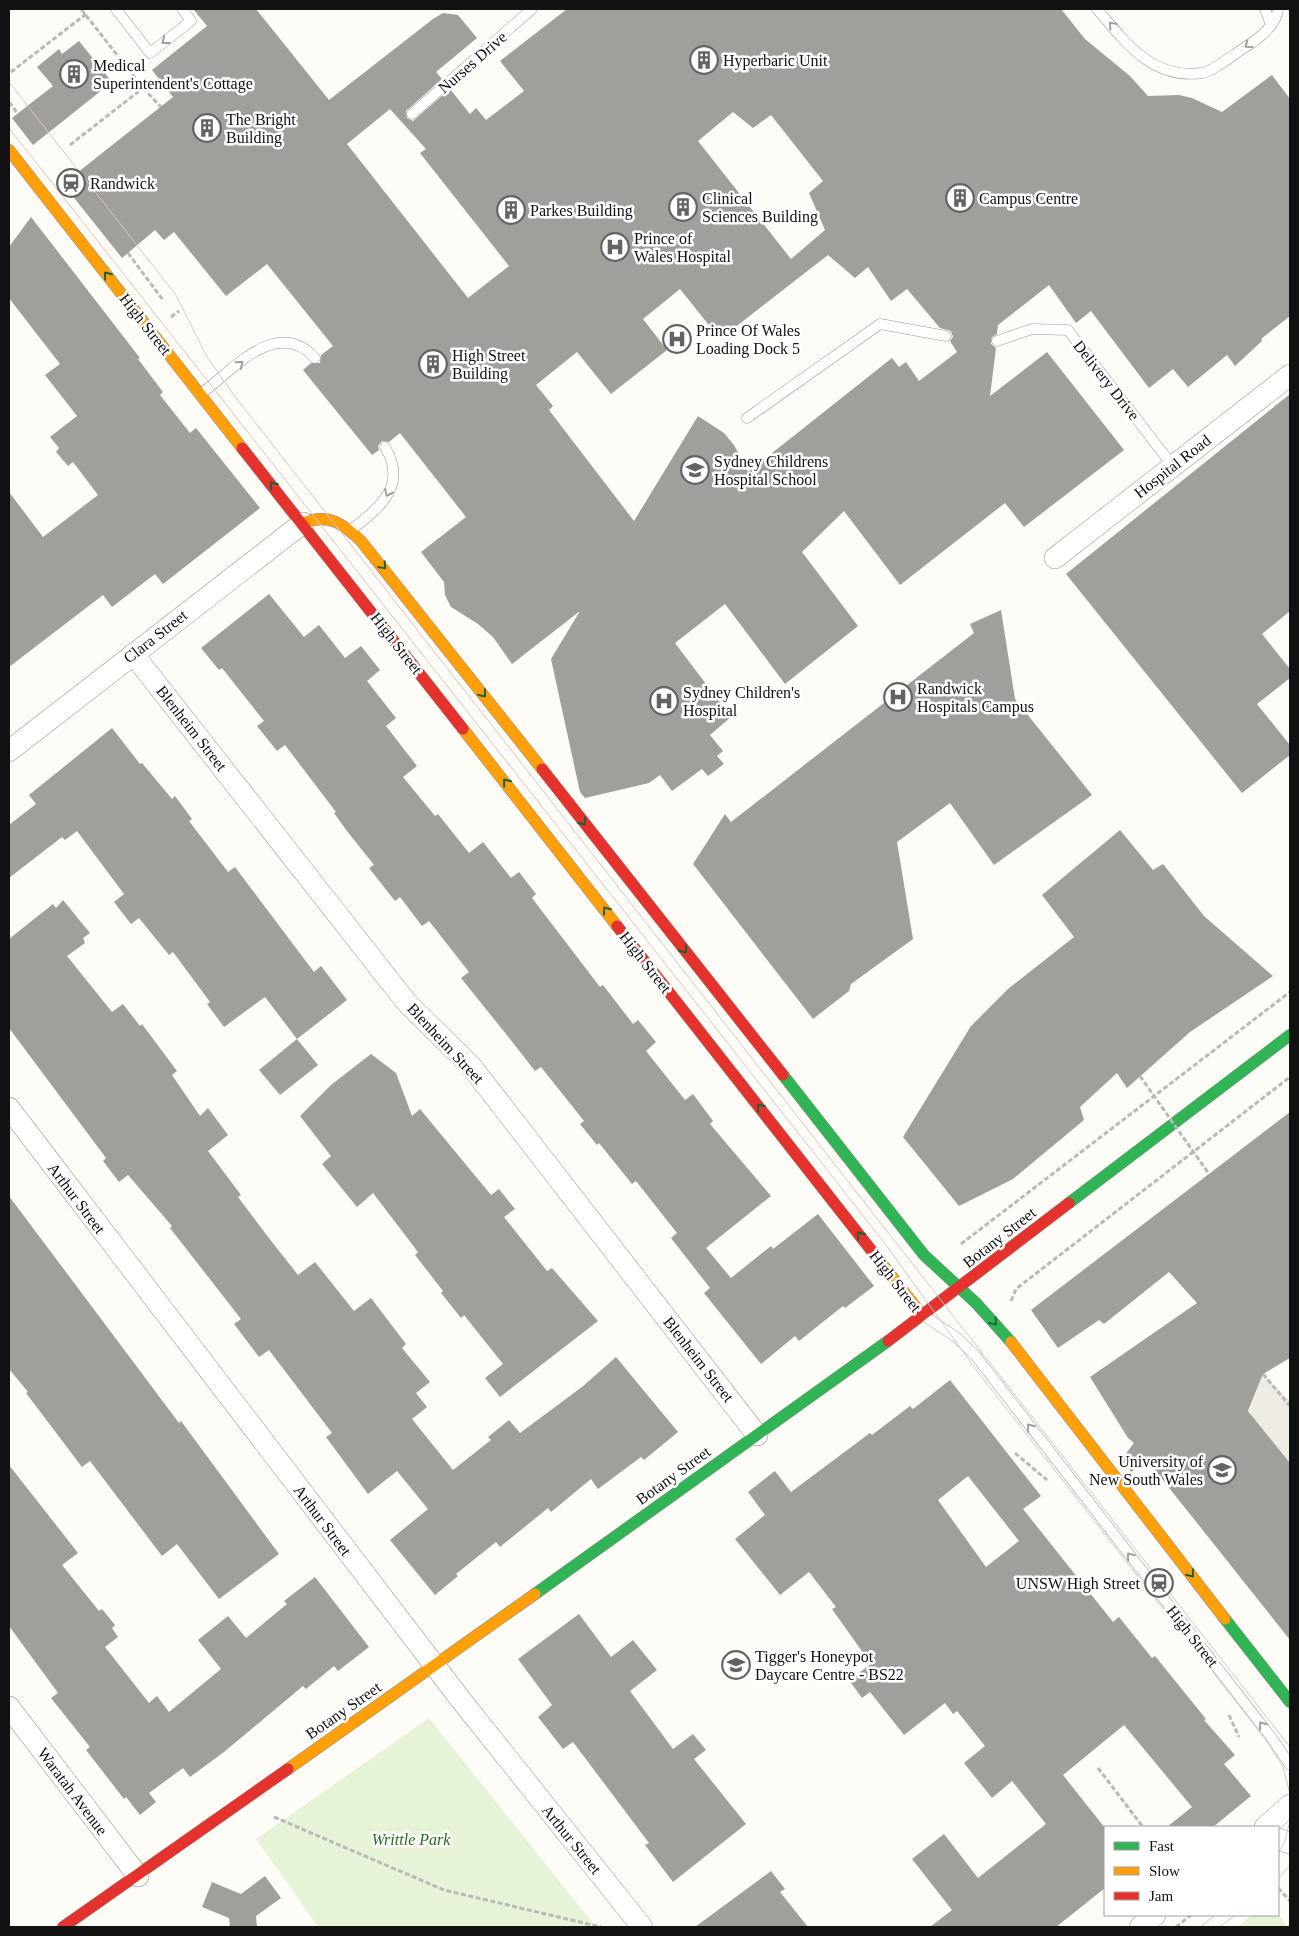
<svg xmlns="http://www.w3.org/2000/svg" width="1299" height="1936" font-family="'Times New Roman',serif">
  <rect width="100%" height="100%" fill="#fdfcf7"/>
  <!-- green -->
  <g fill="#e7f3d7">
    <path d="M429 1718 596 1927H318L256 1839Z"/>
    <path d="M1278 1914 1288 1927H1237L1252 1915Z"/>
  </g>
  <!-- plaza -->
  <path fill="#edebe2" d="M1263 1374 1290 1401V1463L1252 1416 1250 1410Z"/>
  <!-- building -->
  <g fill="#a19f9c" fill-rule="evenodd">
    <path d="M193 9H256L329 100 433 19 443 13 458 15 477 38 436 72 442 79 406 111 407 118 413 121 450 89 470 114 476 108 486 120 524 91 500 61 567 9H1061L1085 39 1130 76 1148 96 1179 95 1192 98 1222 112 1272 75 1290 99V316L1261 339 1262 341 1235 366 1227 355 1188 387 1173 369 1149 388 1091 311 1076 323 1049 285 998 325 997 334 992 337 991 344 996 348 990 396 1047 352 1124 450 1024 527 1005 503 900 585 844 511 802 552 858 626 785 684 725 604 675 643 731 717 710 735 723 751 717 756 724 764 708 776 702 769 672 791 660 775 649 783 585 798 580 792 551 659 580 611 512 664 493 637 478 624 451 607 445 595 444 582 421 552 466 517 400 433 389 442 382 441 378 446 379 450 372 455 303 370 311 363H320L321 355 333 346 267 264 226 296 174 232 164 240 155 230 122 258 63 184 173 97 152 70 207 26ZM390 109 426 149 420 153 509 266 468 298 347 144ZM733 112 753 128 771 115 823 181 809 193 825 230 791 259 698 141ZM828 255 855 278 868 267 891 301 907 289 940 328 951 331 953 337 950 341 957 352 919 381 906 362 899 367 892 358 748 472 734 445 724 433 698 416 634 521 549 410 553 406 536 385 577 352 611 394 667 350 643 319 680 289 720 339Z"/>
    <path d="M79 41 112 82 33 145 12 118 53 86 37 67 59 49 62 54Z"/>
    <path d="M31 217 140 358 138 359 163 392 160 395 190 433 196 428 260 508 163 584 155 574 112 607 103 595 9 667V492L43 537 98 495 73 462 68 466 56 452 59 448 50 437 77 416 45 375 60 364 9 298V247Z"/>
    <path d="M1290 394V611L1262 634 1290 669V678L1257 704 1290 745V755L1242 793 1066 574Z"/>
    <path d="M269 594 304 637 319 625 345 658 361 646 380 670 367 681 396 718 386 726 417 766 403 777 435 816 438 814 469 853 483 842 511 878 519 872 536 894 532 898 600 987 603 985 633 1024 638 1020 656 1042 646 1051 685 1100 693 1094 713 1121 710 1124 771 1196 706 1248 731 1278 771 1246 773 1249 818 1214 874 1286 845 1308 843 1306 799 1341 795 1336 761 1364 704 1293 710 1288 671 1238 677 1233 636 1181 632 1184 599 1143 597 1145 580 1124 584 1121 541 1067 535 1071 506 1034 461 978 469 972 429 921 422 926 400 897 395 901 369 868 374 865 347 831 334 813 336 812 285 745 277 751 257 726 264 721 222 668 219 670 201 648Z"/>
    <path d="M1001 610 1015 699 1092 795 994 865 950 803 897 842 913 939 851 984 849 991 813 1019 693 864 725 814 731 822 974 633 970 624Z"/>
    <path d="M112 728 140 764 142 763 172 799 175 796 192 819 189 821 228 872 235 867 314 972 321 966 347 1000 297 1039 265 997 224 1027 207 1004 210 1002 173 952 169 955 139 918 131 924 114 902 124 894 77 831 65 840 62 837 9 878V825L36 804 29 795Z"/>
    <path d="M1120 830 1153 870 1163 864 1204 916 1273 976 1190 1032 1127 1088 1117 1073 1080 1107 1084 1120 1013 1179 959 1206 903 1137 971 1026 1008 989 1074 937 1042 895Z"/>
    <path d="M63 900 90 933 83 938 85 943 67 956 112 1012 123 1004 140 1026 142 1024 177 1071 172 1075 200 1116 208 1108 228 1135 208 1151 241 1195 238 1197 265 1233 298 1275 315 1262 354 1311 371 1298 406 1344 402 1348 430 1382 416 1393 427 1407 412 1419 453 1470 491 1440 488 1437 509 1420 520 1433 582 1387 616 1357 678 1432 644 1460 641 1457 598 1489 591 1479 551 1512 548 1508 500 1547 496 1542 456 1574 458 1576 435 1595 390 1540 428 1509 397 1471 368 1494 326 1437 332 1433 269 1350 259 1357 234 1324 241 1319 170 1228 172 1226 128 1175 119 1182 103 1161 106 1158 9 1028V939L53 904 56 908Z"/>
    <path d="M297 1039 318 1065 280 1095 259 1070Z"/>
    <path d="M371 1054 396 1073 412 1116 420 1109 491 1195 499 1189 515 1209 504 1217 547 1271 552 1268 598 1321 500 1397 485 1378 503 1364 464 1315 461 1318 441 1293 443 1291 415 1255 418 1252 373 1193 357 1207 322 1164 331 1156 300 1116 331 1085Z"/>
    <path d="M1290 1112V1358L1263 1374 1248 1411 1290 1463V1640L1147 1460 1131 1472 1122 1459 1134 1443 1128 1438 1090 1377 1197 1303 1169 1272 1104 1324 1099 1320 1058 1348 1031 1310Z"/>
    <path d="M9 1196 179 1423 181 1421 279 1554 219 1599 177 1544 162 1556 90 1461 82 1467 26 1393 28 1392 9 1369Z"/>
    <path d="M950 1380 1041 1496 1023 1509 1113 1622 1119 1617 1152 1658 1155 1656 1206 1719 1204 1720 1235 1755 1224 1764 1251 1796 1213 1827H1167L1192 1807 1124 1725 1063 1775 1105 1828V1888L1056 1927H930L952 1910 912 1859 944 1834 978 1878 1046 1824 1012 1781 992 1798 964 1763 985 1746 957 1711 953 1714 945 1703 904 1735 870 1692 862 1698 849 1680 871 1664 832 1609 836 1607 809 1572 780 1595 735 1539 765 1515 748 1492 775 1471 791 1492 870 1433 872 1435 910 1406 913 1409ZM968 1476 1019 1541 986 1567 938 1500Z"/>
    <path d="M9 1465 78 1553 62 1565 99 1611 102 1609 115 1625 112 1628 118 1637 105 1647 149 1703 157 1696 169 1712 221 1669 198 1640 228 1616 246 1638 287 1604 284 1601 315 1577 369 1647 338 1671 334 1666 306 1689 303 1686 224 1752 190 1777 183 1768 149 1793 156 1802 140 1815 126 1797 124 1799 86 1750 90 1747 51 1698 58 1693 9 1626Z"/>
    <path d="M579 1614 611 1657 633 1640 657 1670 630 1691 673 1749 693 1734 706 1750 694 1759 746 1824 673 1882 645 1845 649 1843 573 1742 563 1749 538 1717 552 1705 518 1659Z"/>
    <path d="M771 1871 785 1889 780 1892 808 1927H695Z"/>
    <path d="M265 1876 281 1898 256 1916 257 1927H230L229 1918 202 1907 212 1882 241 1894Z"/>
  </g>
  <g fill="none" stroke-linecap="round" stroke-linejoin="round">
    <defs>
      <g id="lane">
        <path d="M116 9 150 53 191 21 182 9"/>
        <path d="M1097 9C1125 42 1152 80 1202 73 1212 72 1234 54 1244 48 1257 40 1277 25 1278 9"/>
        <path d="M1265 9 1271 25"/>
        <path d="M412 114 532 9"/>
        <path d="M997 341 1032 329 1068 330 1172 465"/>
        <path d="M202 393C235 368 277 317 315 358"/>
        <path d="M747 418 880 324 946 336"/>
        <path d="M352 529C380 508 408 485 385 447"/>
        <path d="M924 1316 956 1337 975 1355 1271 1737 1290 1765"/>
      </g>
      <g id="street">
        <path d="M1055 558 1290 375"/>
        <path d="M133 654 407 1003 471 1066 757 1435"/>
        <path d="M9 751 303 523"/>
        <path d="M9 1108 461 1700 642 1927"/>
        <path d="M9 1707 138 1876"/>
        <path d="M1265 1827 1290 1805"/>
        <path d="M1278 1839 1290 1843"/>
        <path d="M1140 1927 1155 1915"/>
      </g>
      <g id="fast">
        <path d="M783 1075 924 1255 976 1303 1011 1342"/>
        <path d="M1069 1203 1290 1035"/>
        <path d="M535 1594 888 1341"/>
        <path d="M1225 1619 1290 1702"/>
      </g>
      <g id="slow">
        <path d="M9 150 242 448"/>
        <path d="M303 523C329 513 342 523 361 541L542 769"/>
        <path d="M463 729 617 926"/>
        <path d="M875 1255 922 1315"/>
        <path d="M1011 1342 1225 1619"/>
        <path d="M288 1769 535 1594"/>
      </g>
      <g id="jam">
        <path d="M242 448 463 729"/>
        <path d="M542 769 783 1075"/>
        <path d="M617 926 875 1255"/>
        <path d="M888 1341 1069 1203"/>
        <path d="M63 1927 288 1769"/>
      </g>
    </defs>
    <!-- lane casing -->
    <use href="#lane" stroke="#979795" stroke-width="11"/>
    <!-- street casing -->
    <use href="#street" stroke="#979795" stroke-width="22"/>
    <!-- fast casing -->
    <use href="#fast" stroke="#8e8d8b" stroke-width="12"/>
    <!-- slow casing -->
    <use href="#slow" stroke="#8e8d8b" stroke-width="12"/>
    <!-- jam casing -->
    <use href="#jam" stroke="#8e8d8b" stroke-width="12"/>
    <!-- path -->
    <g stroke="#b9b9b8" stroke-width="3" stroke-dasharray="5 2.5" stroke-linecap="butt">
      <path d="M11 72 86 14"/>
      <path d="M143 88 161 107"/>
      <path d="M9 102 18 114"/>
      <path d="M70 145 143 88 81 9"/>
      <path d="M128 253 163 300"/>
      <path d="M171 317 179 311"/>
      <path d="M961 1244 1290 992"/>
      <path d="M1011 1301 1016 1289 1290 1077"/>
      <path d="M1263 1374 1290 1406"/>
      <path d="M1015 1453 1047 1480"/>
      <path d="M1229 1715 1239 1737"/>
      <path d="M1098 1768 1143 1827"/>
      <path d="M274 1817 444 1890 601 1927"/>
      <path d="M1278 1888 1290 1901"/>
      <path d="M1176 1927 1191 1915"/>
    </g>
    <!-- lane -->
    <use href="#lane" stroke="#fffffe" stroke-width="10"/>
    <!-- street -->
    <use href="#street" stroke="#fffffe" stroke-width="21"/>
    <!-- fast -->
    <use href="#fast" stroke="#30b455" stroke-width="11"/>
    <!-- slow -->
    <use href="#slow" stroke="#ff9f0a" stroke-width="11"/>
    <!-- jam -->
    <use href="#jam" stroke="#e5322d" stroke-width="11"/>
    <!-- tram -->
    <g stroke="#d9c6c7" stroke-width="1">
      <path d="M9 82 176 295 207 357 233 394 1290 1747"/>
      <path d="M9 128 883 1241 977 1371 1266 1740 1283 1767 1290 1794"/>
      <path d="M1278 1854 1285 1841 1290 1820"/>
      <path d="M1278 1879 1290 1865"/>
      <path d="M1200 1927 1215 1915"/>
      <path d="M1220 1927 1235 1915"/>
    </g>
    <!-- path-bridge -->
    <path stroke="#b9b9b8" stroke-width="3" stroke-dasharray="5 2.5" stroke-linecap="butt" d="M1140 1076 1209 1174"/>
  </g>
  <!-- one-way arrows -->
  <defs><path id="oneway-chevron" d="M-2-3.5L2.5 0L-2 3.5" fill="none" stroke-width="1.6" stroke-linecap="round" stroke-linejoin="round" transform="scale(1.25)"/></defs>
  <g stroke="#a0a09f">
    <use href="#oneway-chevron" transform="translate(1112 25) rotate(-131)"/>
    <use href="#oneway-chevron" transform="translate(165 41) rotate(142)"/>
    <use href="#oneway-chevron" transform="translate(1248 45) rotate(144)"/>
    <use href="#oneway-chevron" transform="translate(240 364) rotate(-39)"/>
    <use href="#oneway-chevron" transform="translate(388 493) rotate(114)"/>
    <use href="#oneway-chevron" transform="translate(1030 1427) rotate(-128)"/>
    <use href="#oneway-chevron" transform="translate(1130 1556) rotate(-128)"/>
    <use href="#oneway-chevron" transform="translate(1262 1725) rotate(-128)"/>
  </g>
  <g stroke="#206233">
    <use href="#oneway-chevron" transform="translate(107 275) rotate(-129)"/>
    <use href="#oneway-chevron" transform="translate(273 485) rotate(-128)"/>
    <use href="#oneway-chevron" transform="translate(383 566) rotate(49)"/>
    <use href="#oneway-chevron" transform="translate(483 694) rotate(52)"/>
    <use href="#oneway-chevron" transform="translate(506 782) rotate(-128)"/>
    <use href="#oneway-chevron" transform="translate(583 822) rotate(52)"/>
    <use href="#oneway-chevron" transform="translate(606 910) rotate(-128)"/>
    <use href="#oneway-chevron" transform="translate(684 950) rotate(52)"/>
    <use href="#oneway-chevron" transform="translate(760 1107) rotate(-128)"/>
    <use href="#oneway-chevron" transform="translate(860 1235) rotate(-128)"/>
    <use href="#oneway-chevron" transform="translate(994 1322) rotate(49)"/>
    <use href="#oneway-chevron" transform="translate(1191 1574) rotate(52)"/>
  </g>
  <!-- icons -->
  <defs>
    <symbol id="building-ring" viewBox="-11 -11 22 22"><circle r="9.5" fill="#fff" stroke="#646362" stroke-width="1.5"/><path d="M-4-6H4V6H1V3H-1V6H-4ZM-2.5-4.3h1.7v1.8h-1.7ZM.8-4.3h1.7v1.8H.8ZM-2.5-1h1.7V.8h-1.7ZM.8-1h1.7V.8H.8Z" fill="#646362"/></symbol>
    <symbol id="station-ring" viewBox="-11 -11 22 22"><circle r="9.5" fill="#fff" stroke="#646362" stroke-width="1.5"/><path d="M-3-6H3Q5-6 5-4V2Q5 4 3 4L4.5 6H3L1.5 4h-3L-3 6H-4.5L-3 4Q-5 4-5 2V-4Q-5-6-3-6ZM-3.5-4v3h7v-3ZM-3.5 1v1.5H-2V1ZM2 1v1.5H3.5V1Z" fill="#646362"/></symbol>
    <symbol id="hospital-ring" viewBox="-11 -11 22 22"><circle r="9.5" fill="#fff" stroke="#646362" stroke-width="1.5"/><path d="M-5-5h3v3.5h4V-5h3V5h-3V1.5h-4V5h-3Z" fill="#646362"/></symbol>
    <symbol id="school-ring" viewBox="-11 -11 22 22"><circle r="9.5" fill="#fff" stroke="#646362" stroke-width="1.5"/><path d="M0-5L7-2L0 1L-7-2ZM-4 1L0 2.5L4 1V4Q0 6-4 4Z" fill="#646362"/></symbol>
    <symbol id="university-ring" viewBox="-11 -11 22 22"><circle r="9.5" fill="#fff" stroke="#646362" stroke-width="1.5"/><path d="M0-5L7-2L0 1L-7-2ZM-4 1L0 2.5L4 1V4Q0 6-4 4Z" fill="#646362"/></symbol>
  </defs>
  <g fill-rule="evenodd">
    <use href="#building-ring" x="688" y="44" width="32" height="32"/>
    <use href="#building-ring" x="58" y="58" width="32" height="32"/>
    <use href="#building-ring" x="191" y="112" width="32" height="32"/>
    <use href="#station-ring" x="55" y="167" width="32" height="32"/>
    <use href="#building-ring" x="944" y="182" width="32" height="32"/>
    <use href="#building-ring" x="667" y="191" width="32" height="32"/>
    <use href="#building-ring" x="495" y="194" width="32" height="32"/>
    <use href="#hospital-ring" x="599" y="231" width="32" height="32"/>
    <use href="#hospital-ring" x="661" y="323" width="32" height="32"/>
    <use href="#building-ring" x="417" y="348" width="32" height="32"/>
    <use href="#school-ring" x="679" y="454" width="32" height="32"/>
    <use href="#hospital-ring" x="882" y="681" width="32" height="32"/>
    <use href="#hospital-ring" x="648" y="685" width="32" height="32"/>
    <use href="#university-ring" x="1206" y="1454" width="32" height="32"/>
    <use href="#station-ring" x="1143" y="1567" width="32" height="32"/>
    <use href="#school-ring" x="720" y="1649" width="32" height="32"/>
  </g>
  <g text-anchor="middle" stroke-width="5" stroke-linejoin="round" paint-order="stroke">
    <!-- poi labels -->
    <g font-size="16" fill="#111" stroke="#fff" text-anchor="start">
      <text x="723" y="66">Hyperbaric Unit</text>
      <text x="93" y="71">Medical<tspan x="93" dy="18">Superintendent's Cottage</tspan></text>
      <text x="226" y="125">The Bright<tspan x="226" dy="18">Building</tspan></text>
      <text x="90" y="189">Randwick</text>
      <text x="702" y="204">Clinical<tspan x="702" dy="18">Sciences Building</tspan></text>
      <text x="979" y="204">Campus Centre</text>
      <text x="530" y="216">Parkes Building</text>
      <text x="634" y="244">Prince of<tspan x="634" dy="18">Wales Hospital</tspan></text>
      <text x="696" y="336">Prince Of Wales<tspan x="696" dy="18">Loading Dock 5</tspan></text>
      <text x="452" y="361">High Street<tspan x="452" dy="18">Building</tspan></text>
      <text x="714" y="467">Sydney Childrens<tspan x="714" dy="18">Hospital School</tspan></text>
      <text x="917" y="694">Randwick<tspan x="917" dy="18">Hospitals Campus</tspan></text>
      <text x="683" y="698">Sydney Children's<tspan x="683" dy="18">Hospital</tspan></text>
      <text x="1203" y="1467" text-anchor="end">University of<tspan x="1203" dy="18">New South Wales</tspan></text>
      <text x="1140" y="1589" text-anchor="end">UNSW High Street</text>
      <text x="755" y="1662">Tigger's Honeypot<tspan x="755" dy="18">Daycare Centre - BS22</tspan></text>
    </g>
    <!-- street labels -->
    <g font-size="16" fill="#111" stroke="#fff">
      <text transform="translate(472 62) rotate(-41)" y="6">Nurses Drive</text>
      <text transform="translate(146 324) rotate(52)" y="6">High Street</text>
      <text transform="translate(1107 380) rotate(52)" y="6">Delivery Drive</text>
      <text transform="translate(1172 466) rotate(-38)" y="6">Hospital Road</text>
      <text transform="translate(155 636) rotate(-38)" y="6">Clara Street</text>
      <text transform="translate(397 643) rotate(52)" y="6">High Street</text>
      <text transform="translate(192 728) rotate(52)" y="6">Blenheim Street</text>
      <text transform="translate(646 962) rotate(52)" y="6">High Street</text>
      <text transform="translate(446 1043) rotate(47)" y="6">Blenheim Street</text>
      <text transform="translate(77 1198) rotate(53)" y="6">Arthur Street</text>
      <text transform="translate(999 1237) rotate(-38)" y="6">Botany Street</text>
      <text transform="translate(896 1281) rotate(52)" y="6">High Street</text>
      <text transform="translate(699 1359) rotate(52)" y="6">Blenheim Street</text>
      <text transform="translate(673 1475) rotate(-36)" y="6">Botany Street</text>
      <text transform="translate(323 1520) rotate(53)" y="6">Arthur Street</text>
      <text transform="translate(1193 1636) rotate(52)" y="6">High Street</text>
      <text transform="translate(343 1710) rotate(-35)" y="6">Botany Street</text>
      <text transform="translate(73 1791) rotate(53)" y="6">Waratah Avenue</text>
      <text transform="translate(572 1839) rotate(51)" y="6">Arthur Street</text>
    </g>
    <!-- park labels -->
    <g font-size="16" font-style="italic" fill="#2f6b1f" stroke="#fff">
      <text x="411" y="1845">Writtle Park</text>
    </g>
  </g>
  <!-- border -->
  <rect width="1299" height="1936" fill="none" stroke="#111111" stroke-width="20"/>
  <!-- legend -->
  <rect x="1104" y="1826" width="175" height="90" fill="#ffffff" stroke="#a0a0a0"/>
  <rect x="1114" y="1842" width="25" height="8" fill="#30b455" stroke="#a0a0a0"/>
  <text x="1149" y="1851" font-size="15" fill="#111111">Fast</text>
  <rect x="1114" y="1867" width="25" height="8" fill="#ff9f0a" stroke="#a0a0a0"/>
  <text x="1149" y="1876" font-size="15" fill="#111111">Slow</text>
  <rect x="1114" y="1892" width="25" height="8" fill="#e5322d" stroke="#a0a0a0"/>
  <text x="1149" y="1901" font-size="15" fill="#111111">Jam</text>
</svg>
